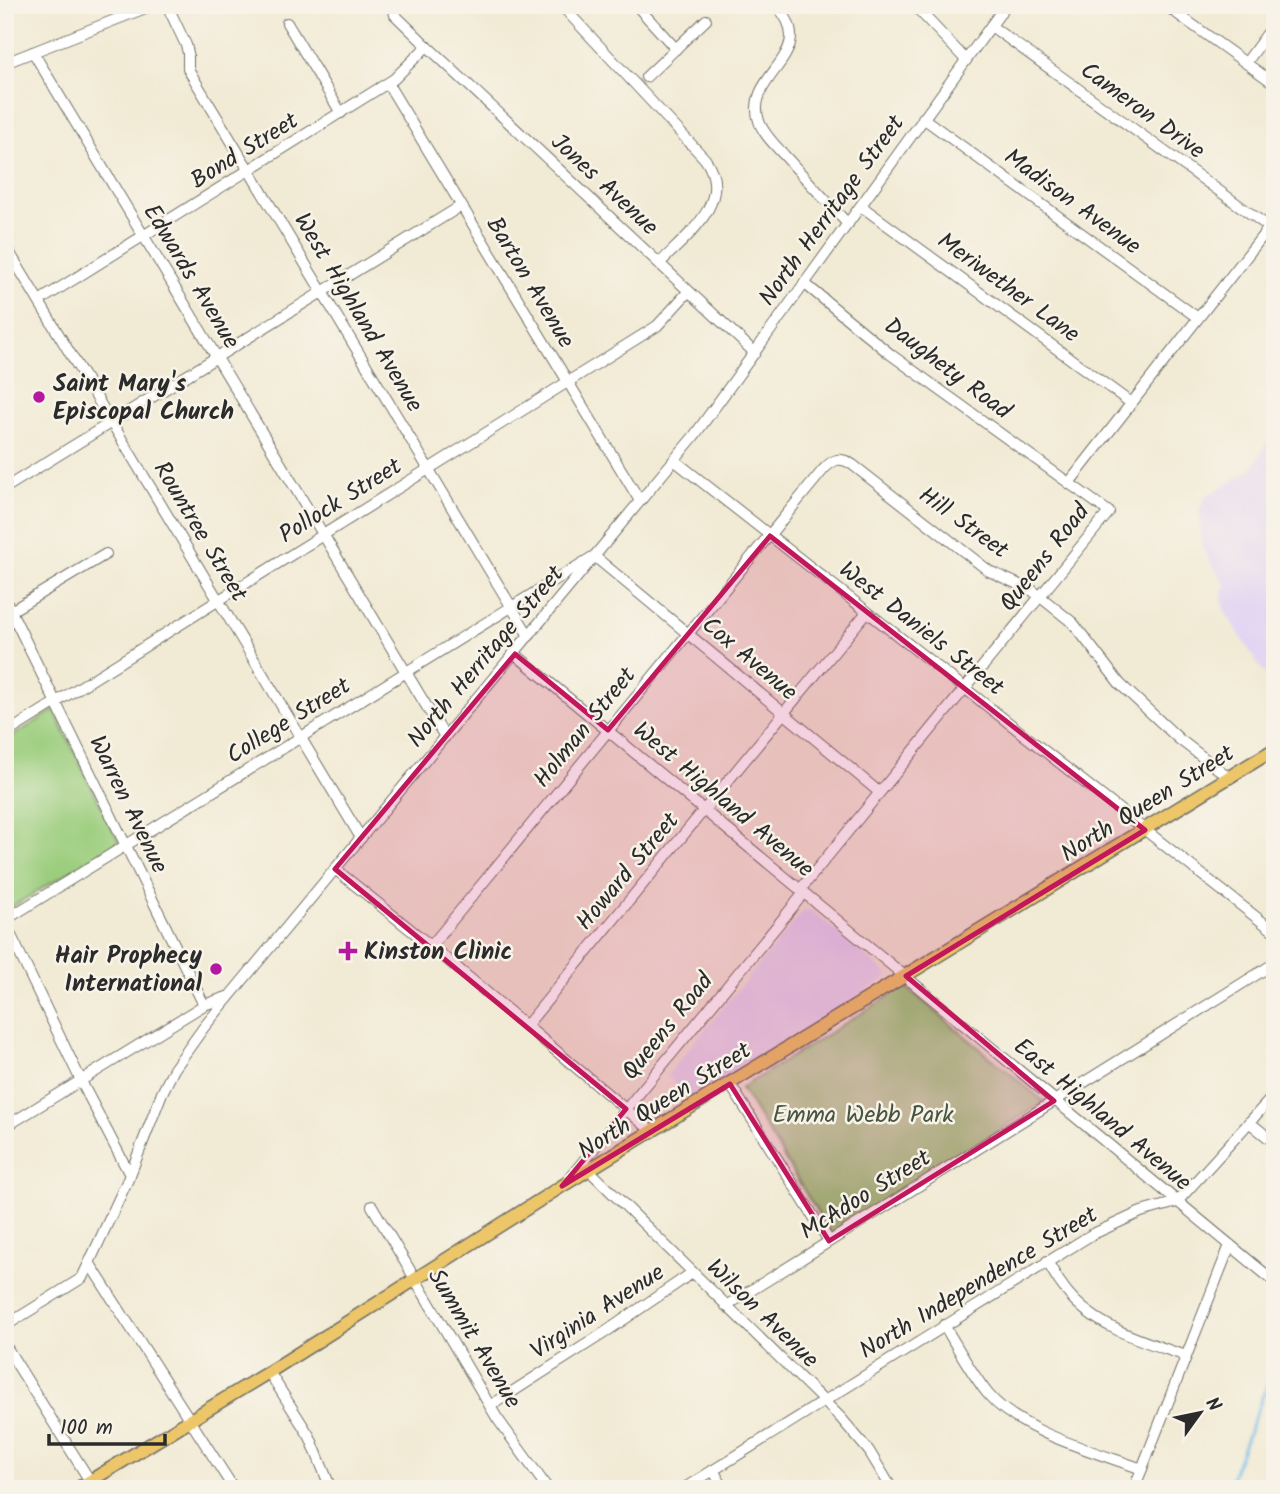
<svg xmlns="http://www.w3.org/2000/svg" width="1280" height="1494" font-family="Kalam,sans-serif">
  <rect width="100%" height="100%" fill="#f7f3e8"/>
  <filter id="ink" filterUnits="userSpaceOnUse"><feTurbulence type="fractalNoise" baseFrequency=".0143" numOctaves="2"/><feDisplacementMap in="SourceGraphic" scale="14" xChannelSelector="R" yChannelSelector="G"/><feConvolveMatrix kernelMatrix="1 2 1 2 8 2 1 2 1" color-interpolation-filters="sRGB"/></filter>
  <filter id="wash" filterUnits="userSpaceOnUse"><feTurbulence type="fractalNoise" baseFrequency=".00686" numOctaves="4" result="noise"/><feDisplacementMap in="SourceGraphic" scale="28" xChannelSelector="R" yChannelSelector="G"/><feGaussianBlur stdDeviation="1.57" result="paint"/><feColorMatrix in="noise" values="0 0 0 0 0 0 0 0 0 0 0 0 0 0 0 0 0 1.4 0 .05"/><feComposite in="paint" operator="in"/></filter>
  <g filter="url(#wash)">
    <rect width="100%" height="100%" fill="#f1ead4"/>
    <!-- built -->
    <g fill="#e2d4f3">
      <path d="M1275 433V685L1259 666 1224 610 1222 596 1226 586 1202 548 1199 510 1205 497 1252 469 1270 436Z"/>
      <path d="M804 910H811L889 976 691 1101 667 1075Z"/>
    </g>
    <!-- green -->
    <g fill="#9bcd7d" stroke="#637c54" stroke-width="2">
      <path d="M54 710 119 842 5 911V741Z"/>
      <path d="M905 986 1044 1102 832 1236 741 1088Z"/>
    </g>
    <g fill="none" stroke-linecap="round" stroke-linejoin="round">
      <!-- stream -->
      <path stroke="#6cbae6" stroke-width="2.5" d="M1227 1489 1275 1364"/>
    </g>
  </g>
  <g filter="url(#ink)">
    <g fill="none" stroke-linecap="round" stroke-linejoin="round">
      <defs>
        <g id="minor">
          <path d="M167 5 186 45 188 53V69L529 636"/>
          <path d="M393 5 395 15 427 46 755 353"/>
          <path d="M561 5 705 159C735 201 686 236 660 263"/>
          <path d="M636 5 676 49"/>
          <path d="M776 5C823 55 743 74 759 121 763 134 776 146 785 156 806 179 827 202 848 224"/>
          <path d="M914 5 966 60"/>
          <path d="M1165 5 1275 84"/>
          <path d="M287 23 341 113"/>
          <path d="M991 26 1269 227"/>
          <path d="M33 52 445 737"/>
          <path d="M5 63 153 5"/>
          <path d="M1246 63 1275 23"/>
          <path d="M646 77 706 20"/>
          <path d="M388 84 640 501"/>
          <path d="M923 118 1198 318"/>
          <path d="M861 206 1131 403"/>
          <path d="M5 245 361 838"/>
          <path d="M39 301 394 79 427 46"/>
          <path d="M674 460 1275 932"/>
          <path d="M1069 483 1275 220"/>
          <path d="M5 488 461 206"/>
          <path d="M5 599 204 1005"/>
          <path d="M6 614 106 554"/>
          <path d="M515 654 1275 1282"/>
          <path d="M5 734 657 326 688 292"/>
          <path d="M335 869 431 946 653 1132"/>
          <path d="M800 890 1109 512 890 354 804 283"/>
          <path d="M5 920 594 556 879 792"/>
          <path d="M5 923 84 1087 130 1175"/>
          <path d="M431 946 823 470C833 459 840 456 853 465L989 571 1033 591 1073 623 1120 684 1179 739 1230 778"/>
          <path d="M526 1026 867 612"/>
          <path d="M730 1084 829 1241"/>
          <path d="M1249 1122 1275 1143"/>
          <path d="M5 1127 204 1005 227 997"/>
          <path d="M594 1175 840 1417 869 1451 892 1489"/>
          <path d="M567 1181 804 893"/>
          <path d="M372 1206 497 1418 548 1489"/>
          <path d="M1047 1261C1055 1275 1063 1289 1075 1301 1105 1331 1147 1342 1186 1356"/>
          <path d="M90 1264 234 1489"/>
          <path d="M726 1306 1275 963"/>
          <path d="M944 1325C958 1348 971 1373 988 1394 1019 1432 1096 1452 1142 1469"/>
          <path d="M5 1326 82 1278 130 1175 162 1093 174 1069 204 1027 694 436 1006 5"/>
          <path d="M5 1345 95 1489"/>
          <path d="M269 1372 310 1437 331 1489"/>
          <path d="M490 1406 601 1335 692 1273"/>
          <path d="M713 1470 724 1489"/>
          <path d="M683 1489 1091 1235 1141 1212 1177 1202 1275 1094"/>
          <path d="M1134 1489 1230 1245"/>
        </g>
        <path id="major" d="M77 1489 269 1372 562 1186 1275 749"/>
      </defs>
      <!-- minor casing -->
      <use href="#minor" stroke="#706e66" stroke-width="12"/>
      <!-- major casing -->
      <use href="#major" stroke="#706e66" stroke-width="15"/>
      <!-- minor -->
      <use href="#minor" stroke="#fff" stroke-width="10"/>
      <!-- major -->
      <use href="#major" stroke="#ecc669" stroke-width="12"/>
    </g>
  </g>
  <!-- marked area -->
  <path fill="#c2185b" fill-opacity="0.2" stroke="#c2185b" stroke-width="5" stroke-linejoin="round" d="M770 536 1145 830 906 976 1054 1101 829 1241 730 1084 562 1186 626 1109 335 869 515 654 608 730Z"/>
  <!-- markers -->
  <g fill="#b5179e" stroke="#f7f3e8" stroke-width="2.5">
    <circle cx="39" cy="397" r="7"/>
    <path d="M344.5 940.5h7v7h7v7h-7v7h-7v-7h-7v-7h7z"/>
    <circle cx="216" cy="969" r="7"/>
  </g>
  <g text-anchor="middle" stroke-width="5" stroke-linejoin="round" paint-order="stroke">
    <!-- street labels -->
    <g font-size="24" fill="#2b2b2b" stroke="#f7f3e8">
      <text transform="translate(1143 110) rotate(36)" y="8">Cameron Drive</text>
      <text transform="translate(244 150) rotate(-32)" y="8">Bond Street</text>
      <text transform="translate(605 184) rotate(43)" y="8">Jones Avenue</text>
      <text transform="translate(1073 201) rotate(36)" y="8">Madison Avenue</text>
      <text transform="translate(831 210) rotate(-54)" y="8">North Herritage Street</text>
      <text transform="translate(192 276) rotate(59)" y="8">Edwards Avenue</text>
      <text transform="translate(531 282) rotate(59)" y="8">Barton Avenue</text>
      <text transform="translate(1009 287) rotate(36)" y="8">Meriwether Lane</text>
      <text transform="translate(359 312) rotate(59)" y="8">West Highland Avenue</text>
      <text transform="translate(948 368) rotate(37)" y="8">Daughety Road</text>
      <text transform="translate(340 500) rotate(-32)" y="8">Pollock Street</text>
      <text transform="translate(964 522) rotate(36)" y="8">Hill Street</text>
      <text transform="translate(201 531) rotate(59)" y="8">Rountree Street</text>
      <text transform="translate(1044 557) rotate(-52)" y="8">Queens Road</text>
      <text transform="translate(922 628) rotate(38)" y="8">West Daniels Street</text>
      <text transform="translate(485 656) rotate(-50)" y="8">North Herritage Street</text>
      <text transform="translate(750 658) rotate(40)" y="8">Cox Avenue</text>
      <text transform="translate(288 720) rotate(-32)" y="8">College Street</text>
      <text transform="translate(584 727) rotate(-51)" y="8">Holman Street</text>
      <text transform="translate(724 799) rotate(40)" y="8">West Highland Avenue</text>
      <text transform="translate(1147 803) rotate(-32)" y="8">North Queen Street</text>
      <text transform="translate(129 804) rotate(64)" y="8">Warren Avenue</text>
      <text transform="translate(627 871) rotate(-50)" y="8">Howard Street</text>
      <text transform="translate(667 1026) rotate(-51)" y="8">Queens Road</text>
      <text transform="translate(664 1100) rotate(-32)" y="8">North Queen Street</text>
      <text transform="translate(1103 1114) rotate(40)" y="8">East Highland Avenue</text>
      <text transform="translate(865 1194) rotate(-32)" y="8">McAdoo Street</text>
      <text transform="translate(978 1282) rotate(-31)" y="8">North Independence Street</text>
      <text transform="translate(597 1311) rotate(-33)" y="8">Virginia Avenue</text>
      <text transform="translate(763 1313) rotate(44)" y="8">Wilson Avenue</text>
      <text transform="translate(475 1338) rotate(59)" y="8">Summit Avenue</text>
    </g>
    <!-- poi labels -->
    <g font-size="24" font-weight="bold" fill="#2b2b2b" stroke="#f7f3e8" text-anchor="start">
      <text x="53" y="391">Saint Mary's<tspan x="53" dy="28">Episcopal Church</tspan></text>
      <text x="364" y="959">Kinston Clinic</text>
      <text x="202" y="963" text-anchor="end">Hair Prophecy<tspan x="202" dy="28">International</tspan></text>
    </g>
    <!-- park labels -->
    <g font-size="24" fill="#475440" stroke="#f7f3e8">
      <text x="863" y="1122">Emma Webb Park</text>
    </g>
  </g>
  <!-- margin -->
  <rect width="1280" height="1494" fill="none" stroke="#f7f3e8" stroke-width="28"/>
  <!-- north arrow -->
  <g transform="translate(1200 1413) rotate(57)" stroke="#f7f3e8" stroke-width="5" paint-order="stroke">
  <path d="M0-5L12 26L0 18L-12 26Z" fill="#2b2b2b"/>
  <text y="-10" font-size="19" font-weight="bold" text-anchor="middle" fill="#2b2b2b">N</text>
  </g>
  <!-- scale -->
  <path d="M49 1434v10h116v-10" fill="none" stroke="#2b2b2b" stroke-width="3.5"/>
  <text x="60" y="1434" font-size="21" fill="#2b2b2b" stroke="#f7f3e8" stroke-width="5" paint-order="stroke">100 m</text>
</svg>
